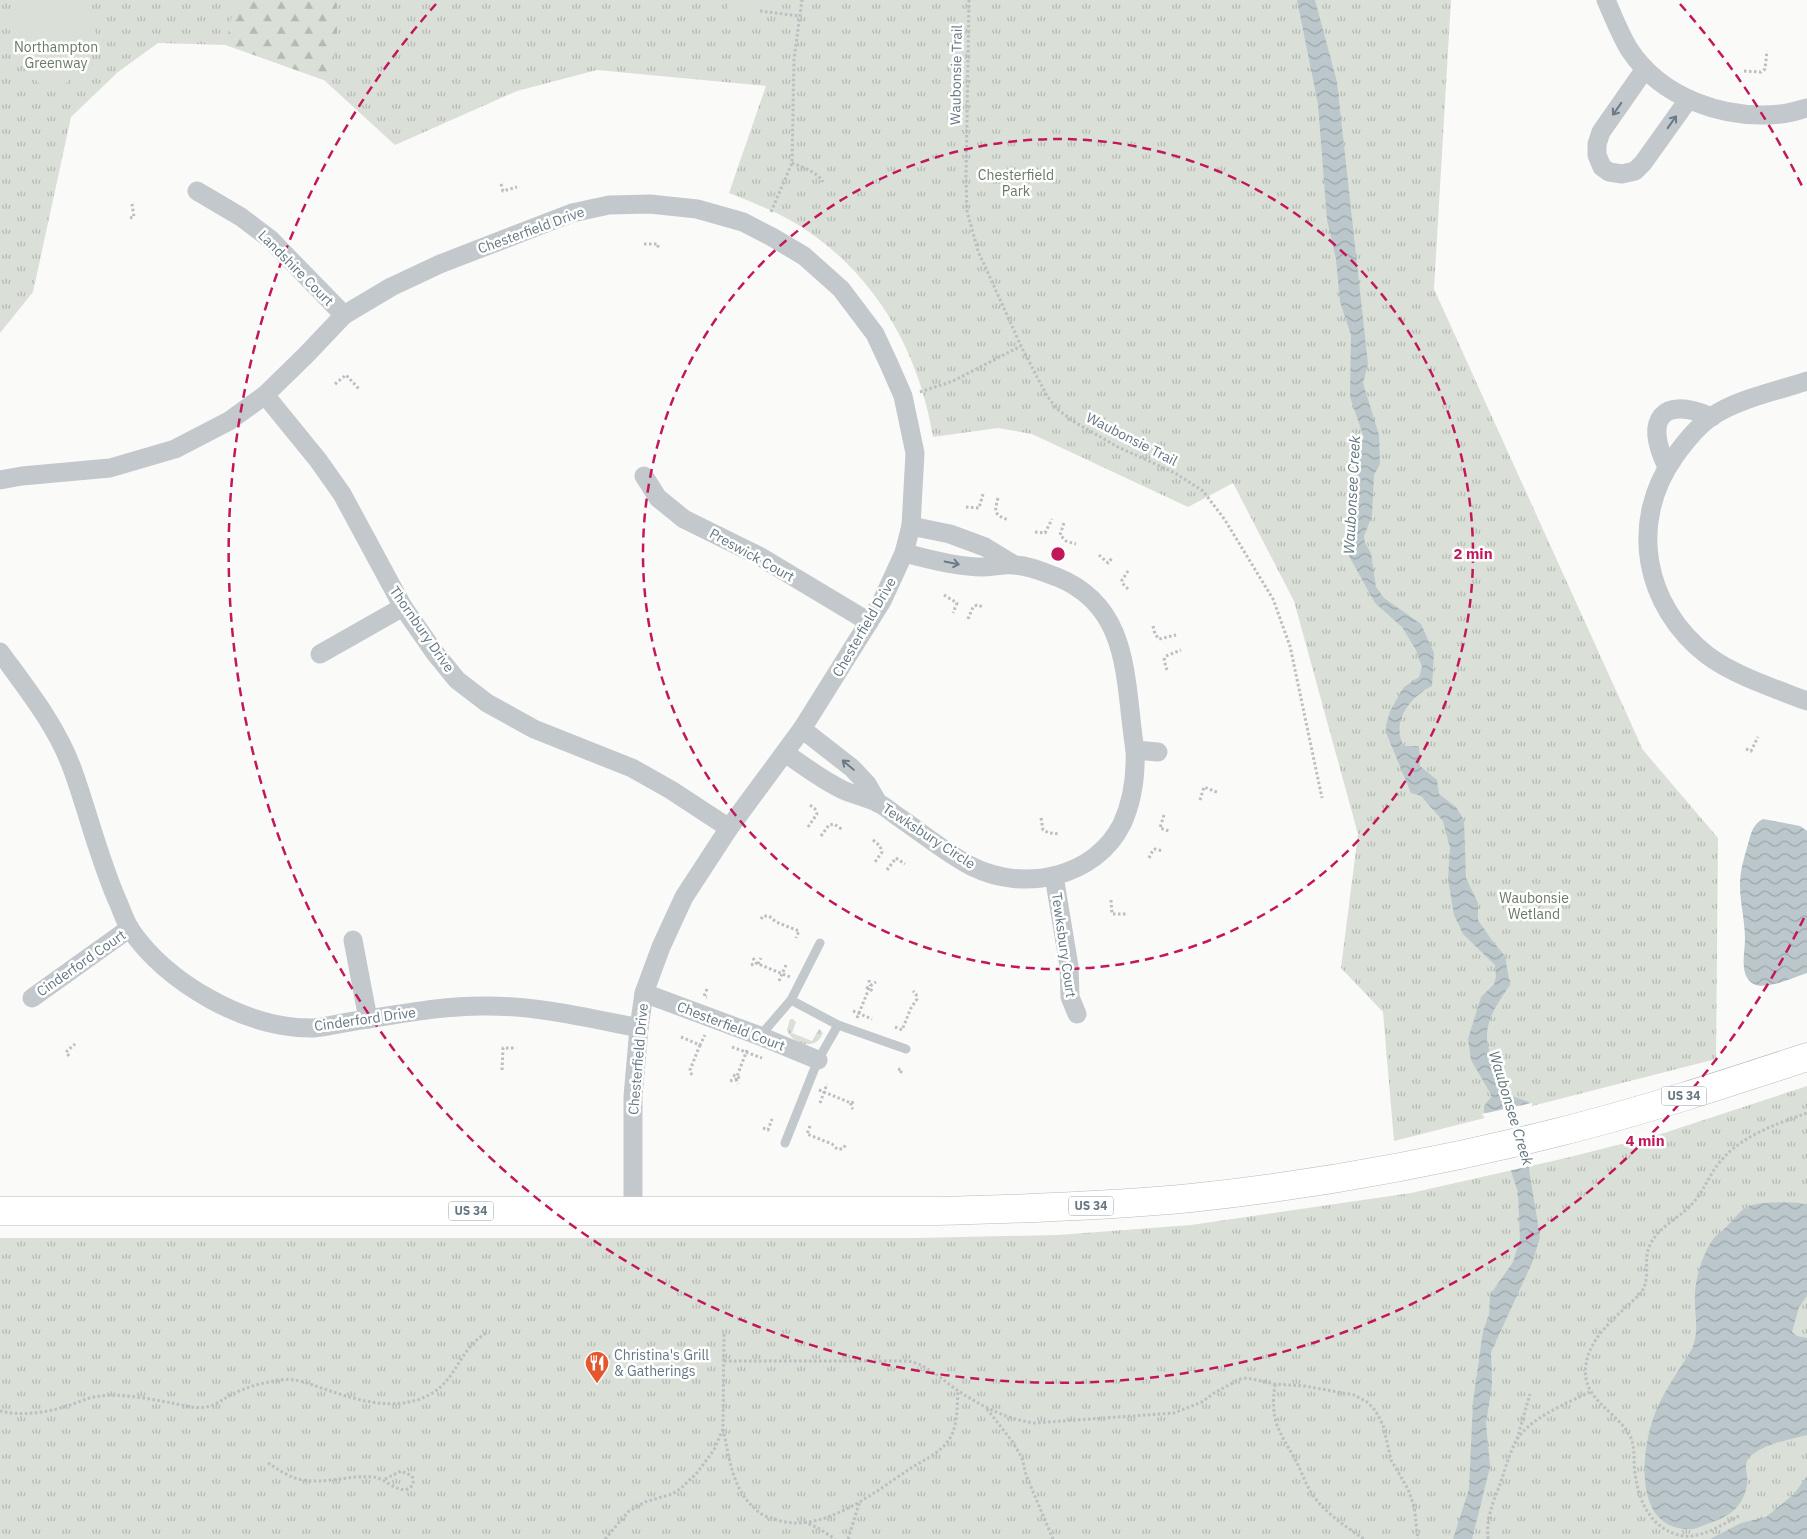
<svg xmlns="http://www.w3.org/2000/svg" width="1807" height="1539" font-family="'IBM Plex Sans',sans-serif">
  <defs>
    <pattern id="grass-tufts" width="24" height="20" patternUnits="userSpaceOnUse" patternTransform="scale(1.25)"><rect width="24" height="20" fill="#dadfd7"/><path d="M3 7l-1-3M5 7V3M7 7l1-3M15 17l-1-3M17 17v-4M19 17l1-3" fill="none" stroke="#b4b9b4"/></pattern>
    <pattern id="forest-firs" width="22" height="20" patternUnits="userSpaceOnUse" patternTransform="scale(1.25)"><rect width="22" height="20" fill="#dadfd7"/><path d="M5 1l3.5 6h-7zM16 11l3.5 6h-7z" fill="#b4b9b4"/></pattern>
    <pattern id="water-waves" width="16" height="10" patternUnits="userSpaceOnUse" patternTransform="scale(1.25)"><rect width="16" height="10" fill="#bbc7cb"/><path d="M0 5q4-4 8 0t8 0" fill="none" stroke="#9ca6aa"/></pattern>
  </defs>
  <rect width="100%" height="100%" fill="#fafaf8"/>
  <!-- grass -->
  <g fill="url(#grass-tufts)">
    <path d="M0 0H1451L1434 289 1643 750 1718 838 1716 1059 1394 1141 1383 1012 1341 968 1358 834 1294 601 1233 483 1188 507 1032 434 998 428 933 437C919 350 873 270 795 223 775 211 752 202 729 193L766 86 597 70 517 91 395 145 324 80 226 45 158 43 118 72 71 117 33 292 0 333Z"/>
    <path d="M790 1019H793L796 1022 792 1033 812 1041 819 1029 823 1033C816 1052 792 1044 787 1030Z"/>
    <path d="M1807 1086V1539H0V1238H917L1058 1235 1191 1225 1411 1193 1566 1158 1661 1134Z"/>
  </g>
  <!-- forest -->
  <path fill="url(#forest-firs)" d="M235 0H336L337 13V50L324 80 226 45Z"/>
  <!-- garden -->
  <g fill="#dadfd7">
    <path d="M35 0C46 0 59 0 70 0 87 4 99 32 97 48L59 91H47L7 52C9 28 13 13 35 0Z"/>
    <path d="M728 0H761L760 13 727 9Z"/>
  </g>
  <!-- water -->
  <g fill="url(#water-waves)">
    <path d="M1297 0H1315L1337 82 1368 364 1363 383 1379 435 1380 464 1374 475 1372 516 1364 536 1365 543 1371 553 1376 587 1384 598 1421 624 1434 653 1432 686C1411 696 1390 722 1404 746H1419L1420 766 1437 780 1439 794 1456 807 1464 820 1466 878 1478 903V920L1491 939 1505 956 1510 985C1500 1000 1487 1017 1487 1035 1486 1053 1502 1079 1509 1095L1529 1102 1531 1117 1525 1145 1540 1237 1532 1263 1491 1352 1492 1385 1486 1423 1490 1467 1472 1539H1453L1469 1489 1473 1402 1483 1331 1489 1315 1490 1295 1513 1262 1520 1239 1518 1192 1498 1133 1484 1112V1106L1492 1096 1471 1060 1468 1039 1481 997 1494 984 1496 977 1495 965 1463 934 1454 915 1448 879 1450 848 1443 821 1421 796 1411 793 1387 735 1386 725 1390 711 1404 687 1419 677 1422 667 1416 650 1402 627 1375 603 1349 556 1354 488 1350 468 1354 450 1364 438 1350 397 1351 335 1340 302 1336 259 1327 220 1318 104Z"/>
    <path d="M1763 819 1800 826 1807 831V973C1794 977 1764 992 1752 983 1739 974 1745 952 1745 939 1745 921 1740 903 1740 885 1740 871 1744 858 1748 844 1751 833 1753 824 1763 819Z"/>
    <path d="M1784 1202 1800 1203 1807 1205V1296L1799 1307 1792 1332 1797 1336 1807 1338V1435C1791 1439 1759 1445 1748 1459 1743 1467 1749 1476 1747 1485 1743 1508 1728 1517 1707 1524 1701 1526 1695 1530 1689 1529 1635 1529 1641 1457 1652 1422 1660 1396 1678 1372 1692 1349 1700 1328 1694 1316 1695 1295 1695 1279 1704 1249 1715 1237 1719 1233 1725 1229 1729 1224 1735 1218 1741 1209 1749 1206 1760 1202 1772 1203 1784 1202Z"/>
    <path d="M1807 1476V1539H1710L1741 1523 1766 1517 1794 1494Z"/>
  </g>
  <!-- pier -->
  <path fill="#fafaf8" d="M1532 1103 1533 1118 1527 1145 1531 1166 1508 1171 1496 1134 1482 1114Z"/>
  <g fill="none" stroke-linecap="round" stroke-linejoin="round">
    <defs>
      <path id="primary" d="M0 1211H937C1022 1209 1106 1206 1191 1198 1314 1185 1439 1162 1559 1132 1643 1111 1725 1084 1807 1057"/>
    </defs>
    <!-- primary casing -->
    <use href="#primary" stroke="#b5babe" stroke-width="29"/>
    <!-- path -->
    <g stroke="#bbbfc2" stroke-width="3" stroke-dasharray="2.5 2.5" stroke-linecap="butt">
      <path d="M969 0 966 177 967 211 978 251 1021 346 1047 396 1057 409 1076 423 1118 447 1175 473 1203 491 1225 520 1273 599 1290 646 1322 798"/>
      <path d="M760 11 799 16"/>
      <path d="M1744 71 1761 72 1765 69 1767 51"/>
      <path d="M792 163C803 167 817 172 823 182"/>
      <path d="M501 184 503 191 517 187"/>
      <path d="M771 212 792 163 794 59 802 0"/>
      <path d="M130 218 134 217 132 204"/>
      <path d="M644 244H658V250"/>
      <path d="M335 384 346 375 360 390"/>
      <path d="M920 392 953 381 1021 346"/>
      <path d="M998 498C994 512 994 515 1009 520"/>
      <path d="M966 507 979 508 983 494"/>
      <path d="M1064 523 1060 535 1066 541 1076 544"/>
      <path d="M1035 532 1045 533 1052 519"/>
      <path d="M1099 555 1108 563 1113 557"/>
      <path d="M1128 589 1122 583V580L1128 571"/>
      <path d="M944 595 957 603 953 613"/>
      <path d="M968 619 973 607 977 605 984 607"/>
      <path d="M1153 626 1155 634 1159 639 1176 635"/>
      <path d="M1167 670 1164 660 1166 656 1181 650"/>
      <path d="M1746 749 1751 751 1758 737"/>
      <path d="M1200 800 1204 787 1219 793"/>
      <path d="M1164 815 1160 828 1169 831"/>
      <path d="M1041 818 1043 830 1049 833 1060 834"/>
      <path d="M808 827 817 814 815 809 810 805"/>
      <path d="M821 836 829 825 834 824 843 830"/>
      <path d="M873 840 880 846 882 852 875 862"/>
      <path d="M1149 858 1153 850 1155 849 1163 851"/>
      <path d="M887 870 896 858 905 864"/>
      <path d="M1111 900 1112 914H1128"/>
      <path d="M761 919 763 916H769L776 922 799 931 796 938"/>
      <path d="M753 958 756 963 790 977"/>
      <path d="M758 964 761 958"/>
      <path d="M751 965 756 963"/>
      <path d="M869 980 870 986"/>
      <path d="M779 981 786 965"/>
      <path d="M866 987 873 991"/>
      <path d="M707 989 704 996 707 997"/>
      <path d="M853 1011 872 1019"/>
      <path d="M857 1018 870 986 876 982"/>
      <path d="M895 1027 902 1030 911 1008 917 999 916 994 913 991"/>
      <path d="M681 1037 700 1045 705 1035"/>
      <path d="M732 1047 762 1058"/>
      <path d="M69 1056 66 1052 75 1044"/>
      <path d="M898 1069 902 1070 900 1074"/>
      <path d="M502 1070 503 1048H516"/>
      <path d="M692 1075 690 1072V1070L700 1045"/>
      <path d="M733 1075 740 1078"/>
      <path d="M736 1079 738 1084"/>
      <path d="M730 1081 736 1079 747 1050"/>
      <path d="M819 1090 851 1103 856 1101"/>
      <path d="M820 1103 827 1084"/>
      <path d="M851 1103V1107L853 1109"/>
      <path d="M810 1126 807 1134 832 1144 837 1149H842L846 1145"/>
      <path d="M763 1128 768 1130 772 1119"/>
      <path d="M724 1361H908C928 1365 941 1379 957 1390 981 1406 1006 1419 1034 1423L1174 1413 1202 1402 1214 1393 1240 1379 1247 1378 1275 1384 1305 1386 1354 1395 1367 1402 1375 1410 1383 1425 1391 1460 1408 1489 1414 1506 1418 1539"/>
      <path d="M1275 1384C1270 1421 1278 1429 1295 1459 1301 1470 1305 1483 1312 1494 1325 1513 1345 1526 1364 1539"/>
      <path d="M987 1409 1012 1441 1022 1458 1026 1475 1053 1539"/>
      <path d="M0 1411C20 1416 44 1413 64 1407 75 1404 88 1397 100 1396 123 1393 149 1399 172 1403 182 1405 195 1409 206 1407 216 1406 224 1398 233 1394 246 1387 265 1382 280 1380 294 1378 308 1383 321 1388 352 1398 384 1410 417 1400 458 1387 454 1353 486 1333"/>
      <path d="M723 1429C730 1460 732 1492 760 1513 764 1516 770 1518 774 1519 820 1536 872 1494 908 1470 923 1460 940 1454 950 1438 958 1424 957 1406 958 1390"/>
      <path d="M1517 1439 1530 1394"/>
      <path d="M268 1463C279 1470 290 1478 303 1480 326 1484 349 1475 373 1477 385 1478 397 1493 408 1489 414 1486 414 1481 412 1476L401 1471 383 1480"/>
      <path d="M1739 1516C1723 1524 1707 1535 1690 1536 1682 1537 1674 1534 1668 1531 1646 1519 1638 1496 1635 1473 1633 1460 1636 1448 1630 1436 1616 1410 1580 1399 1586 1364 1590 1335 1622 1312 1641 1293 1652 1276 1642 1261 1650 1245 1659 1226 1677 1220 1691 1205 1702 1194 1707 1180 1716 1167 1737 1137 1774 1125 1807 1113"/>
      <path d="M804 1522 818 1528 835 1539"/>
      <path d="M605 1539 629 1511 645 1502 672 1494 680 1489 696 1474 714 1450 723 1429 724 1332"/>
      <path d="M848 1539 860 1501"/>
      <path d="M1488 1539C1486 1521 1492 1504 1499 1487 1504 1473 1508 1457 1515 1443 1527 1419 1567 1403 1590 1392"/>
    </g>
    <!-- lane -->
    <g stroke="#c3c8cc" stroke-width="9">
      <path d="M791 1000 838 1025 906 1049"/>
      <path d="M760 1036 791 1000 820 943"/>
      <path d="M785 1143 818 1060 838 1025"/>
    </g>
    <!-- street -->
    <g stroke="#c3c8cc" stroke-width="19">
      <path d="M1606 0C1613 16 1620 34 1629 49 1661 98 1724 120 1781 114 1790 113 1799 110 1807 108"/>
      <path d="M1645 69 1601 132 1597 144V155L1602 167 1609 172 1622 174 1635 171 1643 163 1688 100"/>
      <path d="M197 191 241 217 270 239 344 315"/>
      <path d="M1807 381C1777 391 1737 399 1711 417 1697 427 1685 442 1675 456 1628 522 1644 606 1707 655 1733 675 1776 689 1807 701"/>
      <path d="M265 395 318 460 342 494 403 607 435 653 457 680 487 703 534 729 632 768 671 790 729 828"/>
      <path d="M1667 467C1644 420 1661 395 1712 417"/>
      <path d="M644 476 658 498 684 519 759 556 869 622"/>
      <path d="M0 480 22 476 110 468 175 449 229 421 265 395 306 355 344 315 391 287 440 264 572 213 609 205 650 204 697 209 743 222 772 237 804 256 841 289 875 334 889 364 903 396 915 453 911 526 904 553 882 601 802 729 729 828 684 897 661 947 644 993 639 1028 633 1096V1211"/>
      <path d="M911 526 950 534 985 547 1013 564"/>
      <path d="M904 553C930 559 956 567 983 567 993 567 1003 564 1013 565 1028 565 1043 572 1057 577 1132 607 1124 682 1135 750L1158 752"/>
      <path d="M0 652C27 689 56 725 72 768 88 812 99 859 118 902 122 911 125 921 130 929 167 983 246 1029 313 1028 326 1027 341 1023 355 1021 397 1015 439 1006 482 1006 535 1005 588 1018 639 1028"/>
      <path d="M320 654 403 607"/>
      <path d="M802 729 852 768 867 784 878 803"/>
      <path d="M785 753C804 766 822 780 843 790 854 795 867 797 878 803 885 806 891 812 897 816 921 832 947 854 973 867 1024 892 1095 878 1122 824 1133 800 1136 775 1135 750"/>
      <path d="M1054 876 1069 966 1070 997 1077 1014"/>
      <path d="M353 940 368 1019"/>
      <path d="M644 993 760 1036 818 1060"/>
      <path d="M32 998 130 928"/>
    </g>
    <!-- primary -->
    <use href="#primary" stroke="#fff" stroke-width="28"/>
  </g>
  <!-- one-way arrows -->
  <defs><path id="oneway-shaft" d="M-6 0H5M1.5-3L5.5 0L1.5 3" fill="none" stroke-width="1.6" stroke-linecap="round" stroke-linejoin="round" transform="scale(1.25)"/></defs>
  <g stroke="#6a7a87">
    <use href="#oneway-shaft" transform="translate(1617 109) rotate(125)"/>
    <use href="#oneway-shaft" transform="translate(1672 122) rotate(-55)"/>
    <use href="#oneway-shaft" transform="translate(952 563) rotate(11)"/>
    <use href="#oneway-shaft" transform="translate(848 765) rotate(-140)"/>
  </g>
  <!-- distance rings -->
  <g fill="none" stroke="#c2185b" stroke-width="2.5" stroke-dasharray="9 6">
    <circle cx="1058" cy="554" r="415"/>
    <path d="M1804 918A830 830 0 1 1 436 4M1680 4A830 830 0 0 1 1804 190"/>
  </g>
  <!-- icons -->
  <defs>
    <symbol id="restaurant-pin" viewBox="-11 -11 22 30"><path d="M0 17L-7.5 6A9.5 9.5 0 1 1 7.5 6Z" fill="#e4572e" stroke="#fff"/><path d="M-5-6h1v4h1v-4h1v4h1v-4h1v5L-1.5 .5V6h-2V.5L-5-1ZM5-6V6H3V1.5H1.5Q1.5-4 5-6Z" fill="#fff"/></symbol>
  </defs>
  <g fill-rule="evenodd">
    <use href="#restaurant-pin" x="583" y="1349" width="28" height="38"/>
  </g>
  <g text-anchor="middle" stroke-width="5" stroke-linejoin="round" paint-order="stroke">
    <!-- shield labels -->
    <g fill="#fff" stroke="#939fa8" stroke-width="1">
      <rect x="1661.5" y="1086.5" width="45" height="19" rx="4"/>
      <rect x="1068.5" y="1196.5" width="45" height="19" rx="4"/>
      <rect x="448.5" y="1201.5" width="45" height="19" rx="4"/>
    </g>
    <g font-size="12" font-weight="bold" fill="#657683">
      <text x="1684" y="1100">US 34</text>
      <text x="1091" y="1210">US 34</text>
      <text x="471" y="1215">US 34</text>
    </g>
    <!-- park labels -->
    <g font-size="14" fill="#687a64" stroke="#fff">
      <text x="56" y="52">Northampton<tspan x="56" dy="16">Greenway</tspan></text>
      <text x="1016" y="180">Chesterfield<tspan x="1016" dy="16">Park</tspan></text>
      <text x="1534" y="903">Waubonsie<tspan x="1534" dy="16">Wetland</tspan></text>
    </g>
    <!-- street labels -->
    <g font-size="14" fill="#657683" stroke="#fff">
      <text transform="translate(956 75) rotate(-89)" y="5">Waubonsie Trail</text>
      <text transform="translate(531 230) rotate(-20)" y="5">Chesterfield Drive</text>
      <text transform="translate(296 268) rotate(45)" y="5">Landshire Court</text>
      <text transform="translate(1132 439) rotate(27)" y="5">Waubonsie Trail</text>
      <text transform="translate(752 555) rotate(29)" y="5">Preswick Court</text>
      <text transform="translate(864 627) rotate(-60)" y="5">Chesterfield Drive</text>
      <text transform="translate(422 629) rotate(55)" y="5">Thornbury Drive</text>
      <text transform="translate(929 836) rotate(33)" y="5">Tewksbury Circle</text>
      <text transform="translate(1064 945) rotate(82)" y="5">Tewksbury Court</text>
      <text transform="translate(81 963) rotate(-35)" y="5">Cinderford Court</text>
      <text transform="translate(365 1019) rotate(-8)" y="5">Cinderford Drive</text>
      <text transform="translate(731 1026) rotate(21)" y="5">Chesterfield Court</text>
      <text transform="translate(638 1059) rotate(-85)" y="5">Chesterfield Drive</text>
    </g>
    <!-- poi labels -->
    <g font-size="14" fill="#657683" stroke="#fff" text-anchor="start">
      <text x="614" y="1360">Christina's Grill<tspan x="614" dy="16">&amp; Gatherings</tspan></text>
    </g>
    <!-- water labels -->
    <g font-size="15" font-style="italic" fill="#60757c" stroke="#fff">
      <text transform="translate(1352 495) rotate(-87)" y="5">Waubonsee Creek</text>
      <text transform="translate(1511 1108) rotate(73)" y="5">Waubonsee Creek</text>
    </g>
  </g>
  <circle cx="1058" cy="554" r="8" fill="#c2185b" stroke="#fff" stroke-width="2.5"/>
  <g font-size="15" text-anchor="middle" font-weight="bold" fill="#c2185b" stroke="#fff" stroke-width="5" stroke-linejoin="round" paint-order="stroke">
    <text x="1473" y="559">2 min</text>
    <text x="1645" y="1146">4 min</text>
  </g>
</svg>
